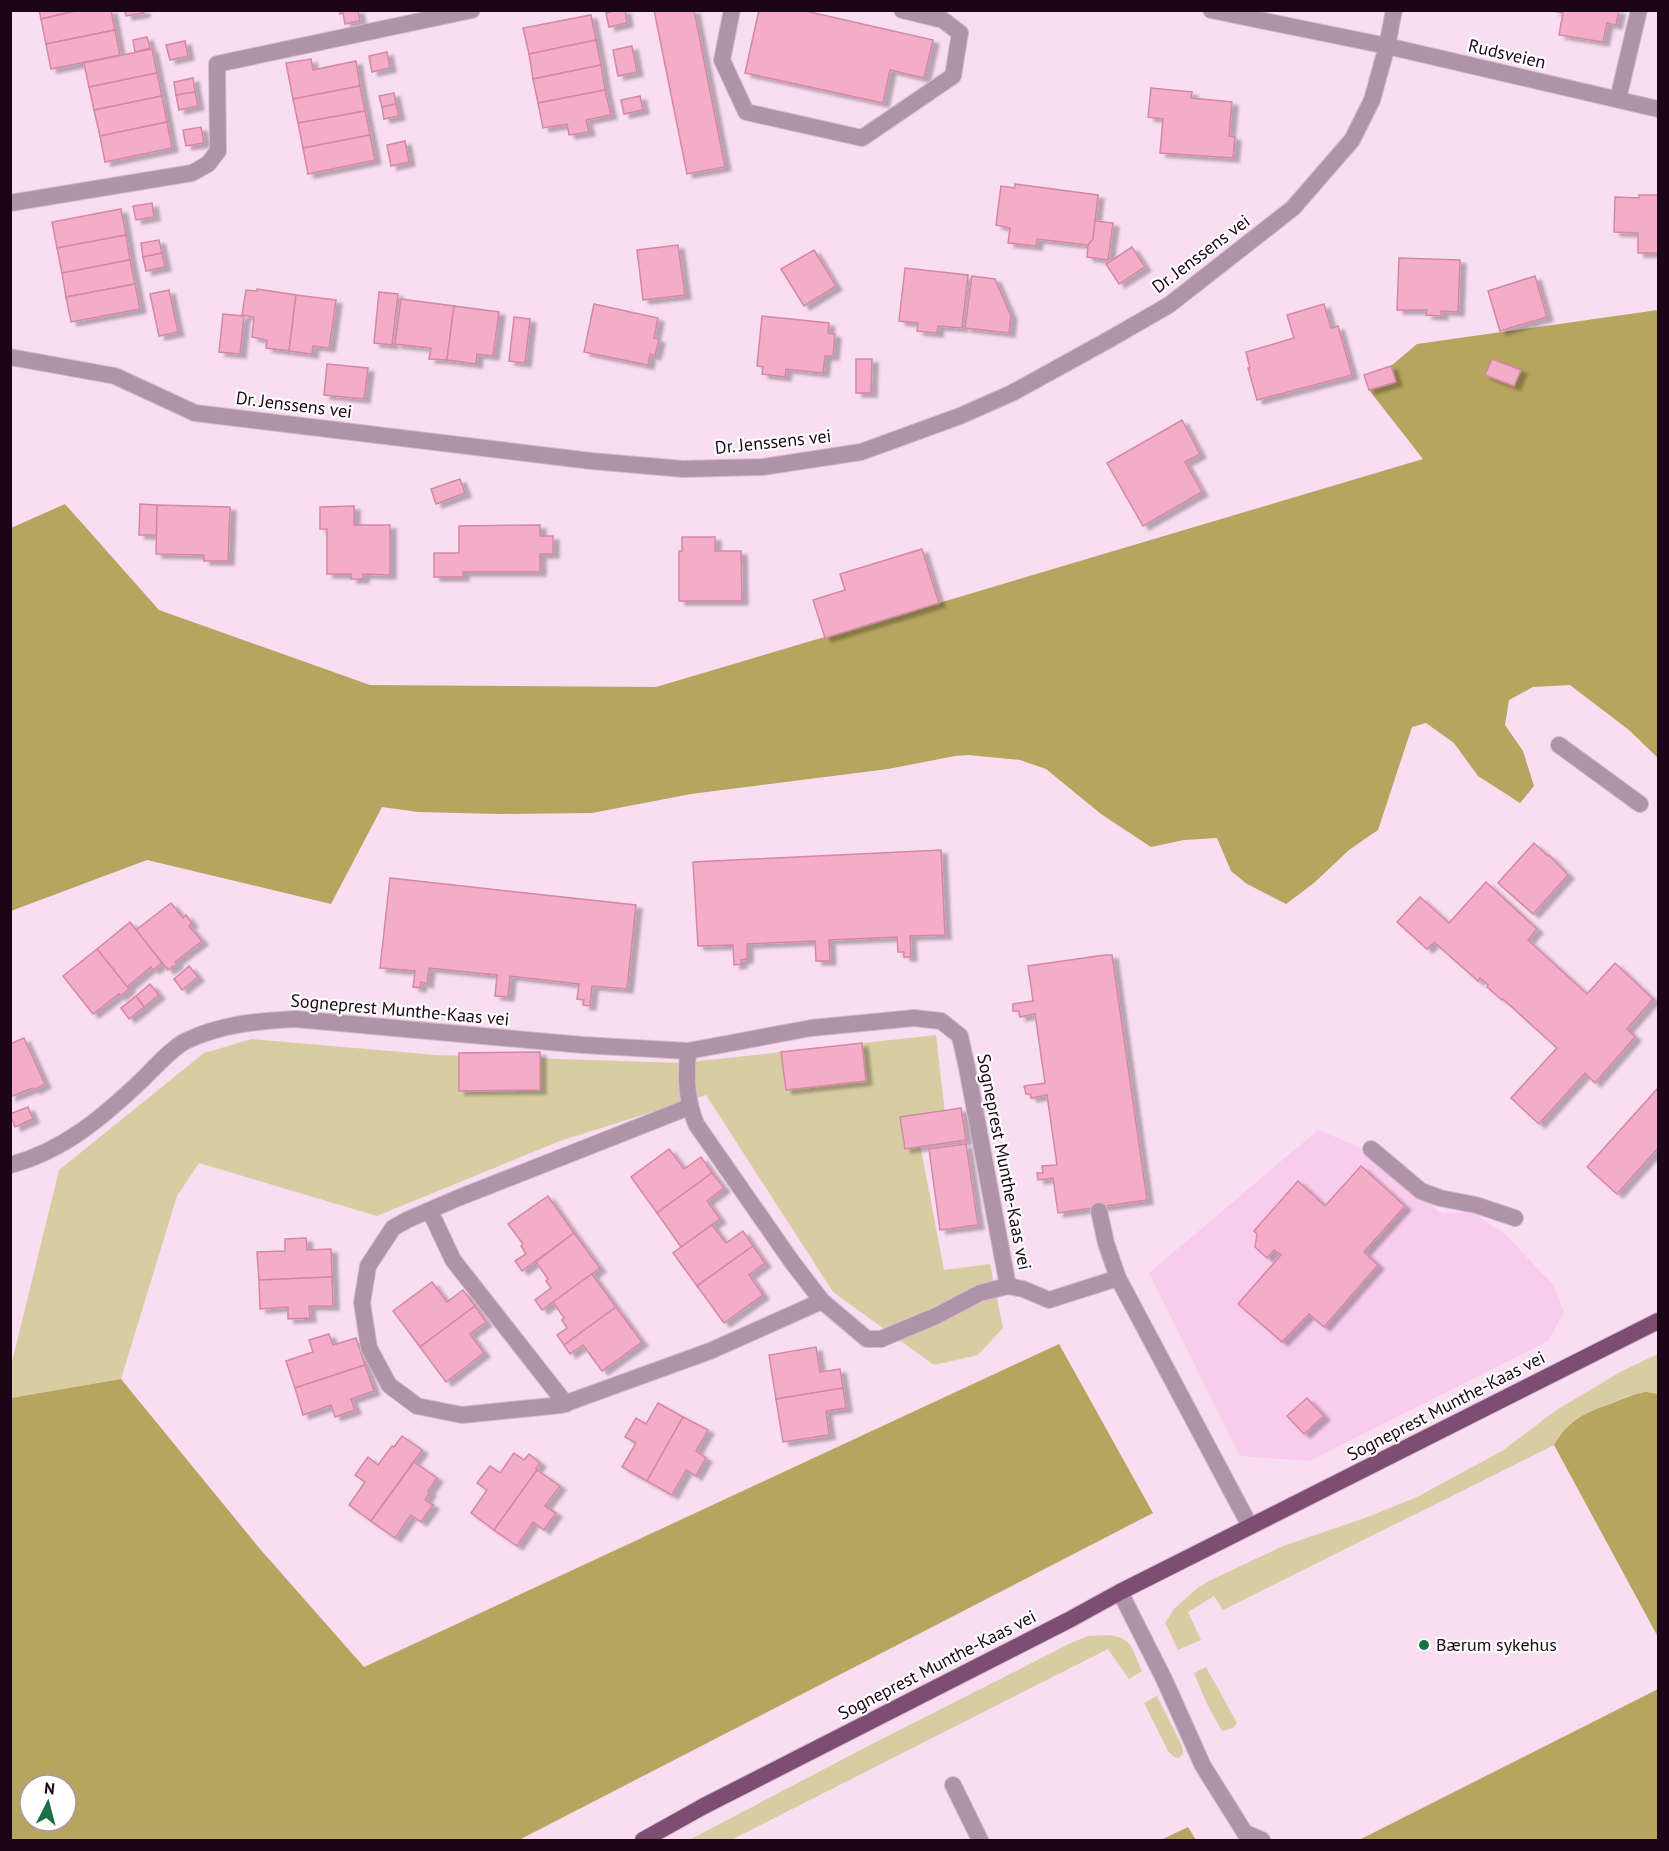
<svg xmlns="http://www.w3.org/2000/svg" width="1669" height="1851" font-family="'PT Sans',sans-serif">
  <defs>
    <filter id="shadow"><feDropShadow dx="6" dy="4" stdDeviation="1.5" flood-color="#0004"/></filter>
  </defs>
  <rect width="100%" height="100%" fill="#f9ddf1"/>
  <!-- built -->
  <path fill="#f9cced" d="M1318 1130 1359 1147 1441 1213 1472 1212 1506 1235 1554 1286 1564 1312 1548 1341 1309 1461 1240 1456 1149 1273Z"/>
  <!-- green -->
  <g fill="#d8cda2">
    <path d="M936 1035 945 1113 916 1123 944 1270 990 1264 1003 1328 978 1355 934 1365 833 1292 706 1095 560 1141 377 1216 199 1163 177 1196 121 1379 11 1398V1366L59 1170 204 1053 252 1039 436 1055 682 1063Z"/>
    <path d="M1658 1354V1394C1639 1391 1631 1395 1614 1402 1586 1414 1570 1416 1554 1445L1223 1610 1214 1596 1188 1612 1201 1640 1178 1650 1165 1623 1174 1609 1185 1599 1199 1587 1213 1579 1283 1546 1365 1518 1417 1497 1502 1451 1555 1411 1622 1371Z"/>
    <path d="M1106 1635C1133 1636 1132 1650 1142 1671L1129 1679 1108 1649 731 1840H689L870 1745 1071 1643 1088 1636Z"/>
    <path d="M1206 1667 1237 1723 1233 1728 1222 1731 1207 1704 1194 1673Z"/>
    <path d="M1157 1696 1182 1746 1183 1754 1179 1758 1174 1757 1168 1751 1144 1703Z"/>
  </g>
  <!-- forest -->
  <g fill="#b6a55f" fill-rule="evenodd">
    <path d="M1658 310V758L1629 730 1570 685 1533 687 1509 700 1505 725 1523 751 1534 786 1520 803 1478 776 1454 743 1426 723 1412 727 1378 830 1349 850 1314 883 1286 904 1247 884 1231 871 1217 838 1184 840 1151 847 1101 814 1046 769 1020 760 968 755 955 756 888 769 691 794 592 813 498 814 418 812 382 807 331 904 147 860 11 911V528L65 504 159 610 370 685 656 687 1423 459 1369 390 1396 382 1391 366 1417 344Z"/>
    <path d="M1059 1344 1153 1513 519 1840H11V1398L121 1379 260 1549 364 1667ZM30 1785H66V1821H30Z"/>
    <path d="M1646 1392 1658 1394V1637L1554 1445C1568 1420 1585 1413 1610 1404 1623 1399 1633 1394 1646 1392Z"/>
    <path d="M1658 1689V1840H1359Z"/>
    <path d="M1188 1827 1196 1840H1161Z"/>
  </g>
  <!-- building -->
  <g fill="#f5acc7" stroke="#d388a4" stroke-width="1.5" filter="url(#shadow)">
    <path d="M39 10H80L41 19Z"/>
    <path d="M80 10H111L115 30 46 44 41 19Z"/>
    <path d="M125 10H144V13L126 16Z"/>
    <path d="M339 10H358L360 21 345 24 343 13 340 14Z"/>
    <path d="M617 10H625L627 23 609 27 606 13Z"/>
    <path d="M654 10H694L725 167 687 174Z"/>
    <path d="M759 10H801L933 40 924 78 890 70 883 103 745 73Z"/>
    <path d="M1619 10 1616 25 1607 23 1603 42 1559 35 1563 13 1553 11Z"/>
    <path d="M591 15 596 40 529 54 523 28Z"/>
    <path d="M115 30 120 55 51 69 46 44Z"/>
    <path d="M147 37 150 48 135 52 133 40Z"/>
    <path d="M596 40 601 65 533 79 529 54Z"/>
    <path d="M185 41 188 56 170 60 166 45Z"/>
    <path d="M632 46 637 72 618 76 613 50Z"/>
    <path d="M152 49 157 73 89 87 84 63Z"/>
    <path d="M387 52 390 68 372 72 369 56Z"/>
    <path d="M311 59 313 70 356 61 360 86 293 99 286 63Z"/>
    <path d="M601 65 605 90 538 103 533 79Z"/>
    <path d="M157 73 162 96 94 110 89 87Z"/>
    <path d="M193 78 195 92 176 95 174 82Z"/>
    <path d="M360 86 365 111 298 123 293 99Z"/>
    <path d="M1151 88 1192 92 1191 98 1232 102 1229 136 1235 137 1233 158 1160 153 1163 119 1148 117Z"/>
    <path d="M605 90 611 115 586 120 589 132 569 135 567 124 543 128 538 103Z"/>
    <path d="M195 92 198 106 179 110 176 95Z"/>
    <path d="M394 93 396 104 382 107 379 96Z"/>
    <path d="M162 96 167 122 100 136 94 110Z"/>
    <path d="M640 96 643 110 624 114 621 100Z"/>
    <path d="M396 104 399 116 384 119 382 107Z"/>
    <path d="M365 111 370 135 303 148 298 123Z"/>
    <path d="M167 122 172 148 105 162 100 136Z"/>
    <path d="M201 127 204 143 186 146 183 130Z"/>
    <path d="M370 135 375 160 308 174 303 148Z"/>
    <path d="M405 141 409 162 391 166 387 145Z"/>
    <path d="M1015 184 1098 195 1093 239 1088 245 1037 239 1036 246 1008 243 1010 228 996 225 1001 186 1015 188Z"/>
    <path d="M1639 195H1658V253H1638V233L1614 232 1615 197 1639 198Z"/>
    <path d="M152 203 154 217 136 220 133 206Z"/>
    <path d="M121 209 126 235 57 248 52 222Z"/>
    <path d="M1095 221 1113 223 1108 260 1087 257 1088 245 1093 239Z"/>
    <path d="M126 235 130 260 62 273 57 248Z"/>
    <path d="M159 240 162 253 143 257 141 243Z"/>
    <path d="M678 245 685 295 643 300 637 250Z"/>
    <path d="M1132 247 1145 267 1119 284 1106 264Z"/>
    <path d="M814 250 836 286 804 306 781 269Z"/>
    <path d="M162 253 165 267 146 271 143 257Z"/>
    <path d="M1399 258 1460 260 1458 312 1441 311 1442 316 1426 315 1427 310H1397Z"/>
    <path d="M130 260 135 284 66 297 62 273Z"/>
    <path d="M905 268 968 275 962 328 938 326 937 333 917 331 918 323 899 321Z"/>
    <path d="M972 276 995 279 1011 316 1009 333 965 328Z"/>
    <path d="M1535 276 1547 317 1500 331 1488 291Z"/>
    <path d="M135 284 140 309 71 322 66 297Z"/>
    <path d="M257 289 296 295 289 351 266 348 267 340 252 337 254 317 242 315 246 290 257 291Z"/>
    <path d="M169 290 178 332 159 336 150 294Z"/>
    <path d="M379 292 398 294 392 345 374 343Z"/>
    <path d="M296 295 336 300 329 348 313 346 312 354 289 351Z"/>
    <path d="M401 299 454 306 447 360 429 359 431 348 395 344Z"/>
    <path d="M594 304 658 318 654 338 659 339 655 356 650 354 648 365 584 352Z"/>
    <path d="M1324 304 1331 328 1338 326 1352 375 1257 400 1248 368H1250L1246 352 1294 338 1287 315Z"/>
    <path d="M454 306 499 312 493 356 477 354 476 364 447 360Z"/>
    <path d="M223 314 244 316 240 354 219 352Z"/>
    <path d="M762 316 829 323 828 333 835 334 833 356H825L823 373 786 369 785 377 762 374 763 367 757 366Z"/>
    <path d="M514 317 530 319 525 363 509 361Z"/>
    <path d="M856 359H872L871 393H856Z"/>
    <path d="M1492 359 1521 370 1514 386 1485 375Z"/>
    <path d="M327 364 368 368 364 399 324 395Z"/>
    <path d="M1391 366 1396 382 1369 390 1364 375Z"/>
    <path d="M1182 420 1200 454 1185 462 1202 492 1143 526 1107 463Z"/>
    <path d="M460 479 465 493 436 504 431 489Z"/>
    <path d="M140 504 157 505V535H139Z"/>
    <path d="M157 505 230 507 228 561H204V555L156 554Z"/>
    <path d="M354 506V525H390V575L363 574V579H351V574H327V529H320V507Z"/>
    <path d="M540 525V536H553V554H540V572H463V577H434V553H459V526Z"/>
    <path d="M682 537H715V551H741L742 601H679V551H682Z"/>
    <path d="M922 549 939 603 825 638 813 600 845 590 840 574Z"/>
    <path d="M1534 843 1548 856 1549 855 1568 875 1533 914 1498 883Z"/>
    <path d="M941 850 945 935 910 936 911 957H904V952H898L897 937 829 940 830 961H816L815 941 747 944V959L741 960V964L734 965 733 945 698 946 693 862Z"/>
    <path d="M390 878 636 905 627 989 592 986 590 1006 583 1005 584 1000 577 999 579 984 510 976 508 997 495 996 497 975 429 968 427 984 421 982 420 988 413 987 415 971 380 968Z"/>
    <path d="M1486 882 1537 929 1528 940 1587 994 1615 963 1653 999 1627 1029 1635 1037 1595 1083 1585 1073 1539 1124 1511 1098 1557 1048 1503 999 1502 1000 1487 987 1488 985 1480 978 1478 981 1434 942 1427 949 1397 922 1420 897 1449 923Z"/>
    <path d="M171 903 183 918 186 915 192 923 189 926 202 941 175 962 177 964 168 970 136 930Z"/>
    <path d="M130 922 162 963 153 970 151 967 127 987 97 949Z"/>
    <path d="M97 949 129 989 120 996 119 994 93 1014 63 976Z"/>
    <path d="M1105 955H1112L1147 1200 1058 1213 1053 1178 1038 1180 1037 1173H1043L1042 1166 1057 1165 1047 1095 1031 1098 1030 1094H1026L1024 1086 1045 1083 1035 1014 1020 1017 1019 1011H1013V1004L1033 1001 1028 966Z"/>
    <path d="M189 966 198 977 182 990 174 979Z"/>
    <path d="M150 984 159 995 144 1007 136 996Z"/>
    <path d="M136 996 144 1007 129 1019 121 1008Z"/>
    <path d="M24 1038 45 1084 34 1090 33 1088 10 1097V1044Z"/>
    <path d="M862 1043 866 1081 786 1090 781 1052Z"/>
    <path d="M540 1052V1090L459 1091V1053Z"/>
    <path d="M1658 1088V1148L1617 1194 1587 1167Z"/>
    <path d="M28 1107 33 1119 15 1127 10 1114Z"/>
    <path d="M961 1108 966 1140 905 1149 900 1117Z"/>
    <path d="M966 1144 978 1225 940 1230 929 1149Z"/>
    <path d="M669 1149 684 1169 701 1157 712 1173 657 1213 631 1177Z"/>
    <path d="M1361 1166 1405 1206 1364 1252 1378 1265 1324 1327 1309 1314 1282 1342 1238 1304 1281 1255 1274 1250 1267 1258 1255 1247 1257 1234 1254 1231 1298 1181 1325 1206Z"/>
    <path d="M712 1173 724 1188 707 1201 720 1219 681 1247 657 1213Z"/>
    <path d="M548 1196 574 1233 522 1271 515 1261 526 1254 521 1246 523 1244 508 1224Z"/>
    <path d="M712 1225 726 1243 743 1231 753 1246 697 1286 673 1253Z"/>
    <path d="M574 1233 600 1268 542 1310 535 1300 551 1288 546 1281 548 1279 536 1262Z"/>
    <path d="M306 1238 307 1250 331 1249 332 1277 259 1280 257 1252 285 1251V1239Z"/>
    <path d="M753 1246 765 1263 749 1275 763 1295 724 1323 697 1286Z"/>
    <path d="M592 1274 616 1307 564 1345 557 1335 567 1328 562 1320 564 1318 553 1302Z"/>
    <path d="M332 1277 333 1306H309L310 1318 288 1319V1307L260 1309 259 1280Z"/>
    <path d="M432 1282 447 1302 463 1290 475 1306 420 1347 393 1311Z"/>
    <path d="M475 1306 486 1322 470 1334 484 1353 446 1382 420 1347Z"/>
    <path d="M616 1307 642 1342 602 1371 583 1345 570 1354 564 1345Z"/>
    <path d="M329 1334 333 1345 356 1338 365 1365 295 1388 286 1361 313 1352 309 1340Z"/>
    <path d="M816 1347 820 1372 840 1369 843 1388 776 1399 769 1355Z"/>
    <path d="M365 1365 374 1391 351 1399 355 1410 335 1417 331 1405 303 1415 295 1388Z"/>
    <path d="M843 1388 846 1408 826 1411 829 1435 783 1442 776 1399Z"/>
    <path d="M1307 1398 1324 1416 1304 1434 1287 1416Z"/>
    <path d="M658 1403 683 1417 647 1481 622 1467 636 1443 625 1437 636 1418 646 1424Z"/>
    <path d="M683 1417 708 1430 696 1451 706 1458 696 1476 686 1470 672 1495 647 1481Z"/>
    <path d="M402 1436 422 1450 371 1521 349 1505 365 1482 355 1475 368 1457 378 1465 392 1446 394 1447Z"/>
    <path d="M514 1453 524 1460 529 1454 540 1463 536 1468 537 1470 494 1530 471 1513 487 1490 477 1483 490 1466 500 1473Z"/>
    <path d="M414 1462 437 1478 428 1491 430 1492 425 1500 433 1505 421 1522 411 1515 395 1538 371 1521Z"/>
    <path d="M537 1470 560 1486 545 1506 556 1513 544 1530 533 1522 517 1546 494 1530Z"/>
  </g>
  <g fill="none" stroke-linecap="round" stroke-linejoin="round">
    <defs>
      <g id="service">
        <path d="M732 10 722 60 746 112 862 138 953 76 960 33 943 20 902 10"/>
        <path d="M1559 745 1640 804"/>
        <path d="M1371 1149 1421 1191 1440 1198 1476 1205 1515 1218"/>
        <path d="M1099 1211 1106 1243 1118 1278 1250 1526"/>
        <path d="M881 1339 936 1316 980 1293 1008 1286 1023 1289 1049 1300 1118 1278"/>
        <path d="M1120 1592 1164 1679 1203 1766 1245 1833 1262 1840"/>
        <path d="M953 1785 980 1840"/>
      </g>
      <g id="minor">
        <path d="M1211 10 1387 46 1658 109"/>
        <path d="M1618 99 1639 10"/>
        <path d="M10 203 192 173 208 164 218 151 217 64 472 10"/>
        <path d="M10 357 115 376 195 413 591 461 683 469 762 467 861 452 960 416 1012 393 1110 339 1169 305 1293 208 1352 140 1372 100 1387 46 1394 10"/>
        <path d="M689 1107 458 1198 407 1220 393 1228 368 1266 362 1303 369 1348 389 1385 417 1406 462 1415 561 1405 710 1351 822 1301"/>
        <path d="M10 1165C64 1151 104 1116 143 1079 154 1068 175 1045 188 1040 222 1024 258 1021 295 1019L583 1045 688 1051"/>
        <path d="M430 1211 453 1260 566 1404"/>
        <path d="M881 1339H867L822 1301 792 1262 696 1124C686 1099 686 1077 688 1051L811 1028 914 1018 941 1021 960 1036 967 1068 1008 1286"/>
      </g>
      <path id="primary" d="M643 1840 704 1806 1069 1620 1120 1592 1658 1321"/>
    </defs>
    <!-- service casing -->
    <use href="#service" stroke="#d5bace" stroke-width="18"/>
    <!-- minor casing -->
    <use href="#minor" stroke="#d5bace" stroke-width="18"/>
    <!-- primary casing -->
    <use href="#primary" stroke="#d5bace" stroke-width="18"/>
    <!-- service -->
    <use href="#service" stroke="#af93a8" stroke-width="16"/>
    <!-- minor -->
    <use href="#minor" stroke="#af93a8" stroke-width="16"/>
    <!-- primary -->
    <use href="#primary" stroke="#7e4d73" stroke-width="16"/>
  </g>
  <!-- markers -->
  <circle fill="#187043" stroke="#fff" stroke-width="2" cx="1424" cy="1645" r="6"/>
  <g text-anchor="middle" stroke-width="4.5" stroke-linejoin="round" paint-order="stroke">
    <!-- street labels -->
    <g font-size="18" fill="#1b0517" stroke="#fff">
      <text transform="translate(1507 54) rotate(13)" y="6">Rudsveien</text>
      <text transform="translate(1201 254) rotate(-37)" y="6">Dr. Jenssens vei</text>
      <text transform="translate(294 405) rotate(7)" y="6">Dr. Jenssens vei</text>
      <text transform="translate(773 442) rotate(-6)" y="6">Dr. Jenssens vei</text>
      <text transform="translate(400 1010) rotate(5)" y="6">Sogneprest Munthe-Kaas vei</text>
      <text transform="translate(1004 1162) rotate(79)" y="6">Sogneprest Munthe-Kaas vei</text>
      <text transform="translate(1446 1406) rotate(-27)" y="6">Sogneprest Munthe-Kaas vei</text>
      <text transform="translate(937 1665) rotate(-27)" y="6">Sogneprest Munthe-Kaas vei</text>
    </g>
    <!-- poi labels -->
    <g font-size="18" fill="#1b0517" stroke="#fff" text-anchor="start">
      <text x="1436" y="1651">Bærum sykehus</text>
    </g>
  </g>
  <!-- border -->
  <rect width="1669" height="1851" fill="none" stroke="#1b0517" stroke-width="24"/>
  <!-- north arrow -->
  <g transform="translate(48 1803) rotate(6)"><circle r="28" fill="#ffffff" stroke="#a49ba2" stroke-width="1.5"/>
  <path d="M0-4.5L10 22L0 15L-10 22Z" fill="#187043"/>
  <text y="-9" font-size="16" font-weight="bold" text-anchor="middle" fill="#1b0517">N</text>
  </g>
</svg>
